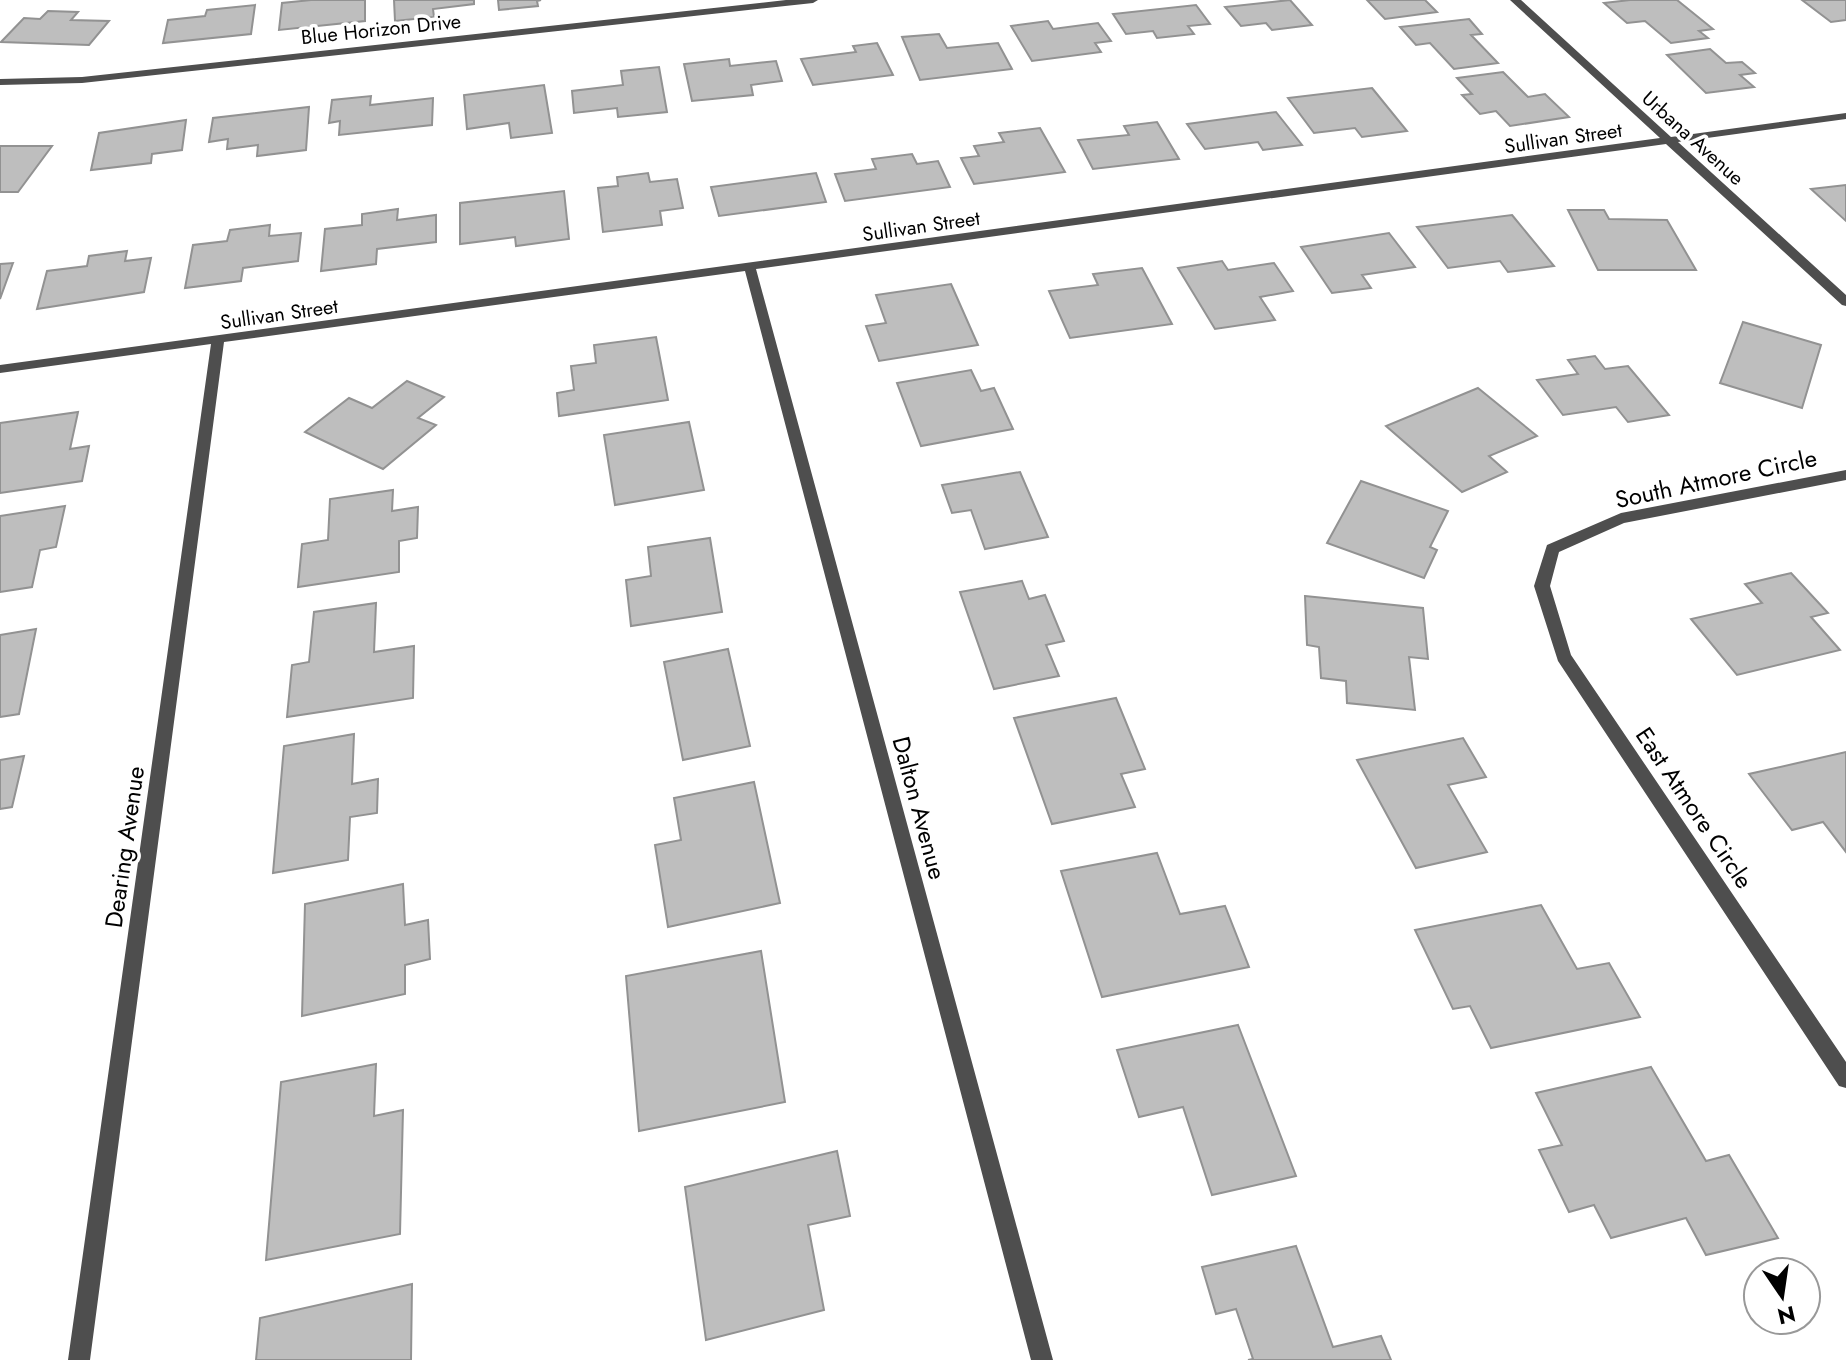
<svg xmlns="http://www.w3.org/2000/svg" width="1846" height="1360" font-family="Jost,sans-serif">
  <rect width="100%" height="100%" fill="#fff"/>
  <!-- building -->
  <g fill="#bebebe" stroke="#929292" stroke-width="2">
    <path d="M311 0H365V21L279 30 282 3Z"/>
    <path d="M394 0H474V4L433 9 434 17 395 21Z"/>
    <path d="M498 0H541L537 1 538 6 499 10Z"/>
    <path d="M1290 0 1312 25 1272 30 1266 23 1241 26 1225 7Z"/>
    <path d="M1367 0H1425L1437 12 1385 19Z"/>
    <path d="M1630 0H1677L1713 29 1699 31 1708 38 1671 43 1645 21 1627 23 1604 3Z"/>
    <path d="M1802 0H1846V20L1831 22Z"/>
    <path d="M255 5 251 34 163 43 168 20 205 16 207 10Z"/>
    <path d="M1196 5 1210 24 1188 26 1194 34 1157 38 1153 31 1126 34 1113 14Z"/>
    <path d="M48 11 78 12 71 20 109 21 89 45 1 42 24 18 40 19Z"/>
    <path d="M1469 19 1482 34 1471 35 1498 63 1454 69 1430 43 1416 45 1400 27Z"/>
    <path d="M1048 21 1053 29 1098 23 1111 41 1095 43 1101 52 1032 61 1011 26Z"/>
    <path d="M939 34 947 48 998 43 1012 69 920 80 902 37Z"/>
    <path d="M877 43 893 75 813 85 801 59 856 52 853 46Z"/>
    <path d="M1710 49 1726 63 1742 62 1755 73 1740 75 1754 87 1706 93 1667 55Z"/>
    <path d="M729 59 730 66 776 61 782 81 751 85 753 95 692 101 684 64Z"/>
    <path d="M659 67 667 112 618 117 617 108 574 113 572 91 623 85 621 71Z"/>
    <path d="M1503 72 1528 97 1545 94 1569 117 1510 126 1496 111 1480 114 1462 95 1472 94 1457 78Z"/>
    <path d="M544 85 552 133 511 138 509 123 467 129 464 95Z"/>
    <path d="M1372 88 1407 131 1362 137 1355 128 1314 133 1288 98Z"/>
    <path d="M371 96 370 105 433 98 432 125 339 135 340 121 329 123 332 100Z"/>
    <path d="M309 107 306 150 257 156 258 145 227 149 228 139 209 142 213 118Z"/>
    <path d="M1276 112 1302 145 1263 150 1258 142 1205 149 1187 124Z"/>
    <path d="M186 120 182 150 152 154 151 163 91 170 99 133Z"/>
    <path d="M1157 122 1179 159 1093 169 1078 140 1129 135 1124 126Z"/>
    <path d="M1040 128 1065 172 974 184 961 158 979 156 974 146 1004 142 999 133Z"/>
    <path d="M0 146H52L18 192H0Z"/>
    <path d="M912 154 917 164 938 161 950 187 845 201 835 174 876 169 872 159Z"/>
    <path d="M648 173 650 182 677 179 683 208 660 211 662 225 603 232 598 188 618 186 617 177Z"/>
    <path d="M816 173 826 202 719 216 711 187Z"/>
    <path d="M1846 185V221L1811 189Z"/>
    <path d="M564 191 569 239 516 246 515 237 460 244V203Z"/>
    <path d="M398 209 397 220 436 215V242L377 249 376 264 321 271 325 229 362 225V214Z"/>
    <path d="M1568 210H1604L1609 219 1667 220 1696 270H1598Z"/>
    <path d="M1512 215 1554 266 1508 272 1500 261 1448 268 1417 227Z"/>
    <path d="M270 225 269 236 301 233 298 261 243 268 241 281 185 288 193 245 227 241 230 230Z"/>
    <path d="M1389 233 1415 267 1362 275 1371 288 1332 293 1301 247Z"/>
    <path d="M127 251 125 261 151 258 144 292 37 309 47 271 87 266 89 256Z"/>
    <path d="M1222 261 1228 270 1274 263 1293 291 1260 297 1275 320 1215 329 1178 268Z"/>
    <path d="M13 263 0 299V264Z"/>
    <path d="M1142 268 1172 324 1070 338 1049 291 1098 285 1093 274Z"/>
    <path d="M951 284 978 345 879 361 866 326 886 323 876 295Z"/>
    <path d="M1743 322 1821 345 1802 408 1720 383Z"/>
    <path d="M656 337 668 400 559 416 557 393 574 390 571 366 596 363 594 345Z"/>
    <path d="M1595 356 1605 369 1628 366 1669 415 1628 422 1616 407 1563 415 1537 380 1578 374 1568 360Z"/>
    <path d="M971 370 981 391 994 388 1013 429 921 446 897 383Z"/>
    <path d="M407 381 444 397 418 418 436 425 383 469 305 432 349 398 372 408Z"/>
    <path d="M1478 388 1537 436 1489 456 1507 472 1462 492 1386 426Z"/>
    <path d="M78 412 70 449 89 446 82 481 0 493V423Z"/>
    <path d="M689 422 704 490 615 505 604 435Z"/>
    <path d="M1020 472 1048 537 985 549 971 510 952 513 942 485Z"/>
    <path d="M1361 481 1448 511 1430 547 1437 550 1424 578 1327 543Z"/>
    <path d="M393 490 392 511 418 507 417 538 399 541V572L298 587 302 544 328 540 330 499Z"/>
    <path d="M65 506 56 547 40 550 32 587 0 592V516Z"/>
    <path d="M710 538 722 612 631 626 626 580 651 576 648 547Z"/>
    <path d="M1791 573 1828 613 1811 617 1840 650 1737 675 1691 619 1762 603 1745 584Z"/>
    <path d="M1022 581 1029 599 1045 595 1064 641 1046 645 1059 676 994 689 960 592Z"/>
    <path d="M1305 596 1423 608 1428 659 1409 657 1415 710 1347 703 1346 681 1321 678 1319 647 1307 645Z"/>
    <path d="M376 603 374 652 414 646 413 698 287 717 292 665 309 662 314 612Z"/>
    <path d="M36 629 19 714 0 717V635Z"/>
    <path d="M728 649 750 746 683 760 664 662Z"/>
    <path d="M1116 698 1145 769 1121 774 1135 807 1052 824 1014 718Z"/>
    <path d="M354 734 352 784 378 779 377 813 350 817 348 860 273 873 284 746Z"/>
    <path d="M1463 738 1486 777 1448 785 1487 852 1416 868 1357 760Z"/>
    <path d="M1846 752V852L1823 822 1792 830 1749 774Z"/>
    <path d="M24 756 12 807 0 809V760Z"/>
    <path d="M754 782 780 903 668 927 655 845 681 840 674 798Z"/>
    <path d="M1157 853 1180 914 1225 906 1249 967 1102 997 1061 871Z"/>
    <path d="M403 884 405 925 428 920 430 959 405 965V994L302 1016 305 904Z"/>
    <path d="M1541 905 1577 969 1609 963 1640 1017 1491 1048 1470 1006 1453 1009 1415 930Z"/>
    <path d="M761 951 785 1102 639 1131 626 976Z"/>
    <path d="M1238 1025 1296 1176 1212 1195 1183 1107 1139 1117 1117 1050Z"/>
    <path d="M376 1064 374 1116 403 1110 400 1234 266 1260 281 1082Z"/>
    <path d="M1651 1067 1706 1161 1729 1155 1778 1238 1706 1255 1686 1218 1611 1238 1594 1205 1569 1212 1539 1150 1562 1145 1536 1093Z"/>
    <path d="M837 1151 850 1216 808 1225 824 1310 706 1340 685 1187Z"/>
    <path d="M1296 1246 1333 1347 1381 1336 1391 1360H1248L1253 1359 1236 1309 1216 1314 1202 1267Z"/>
    <path d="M412 1284 411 1360H256L260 1318Z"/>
  </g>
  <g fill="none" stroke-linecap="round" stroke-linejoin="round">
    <!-- street -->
    <g fill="#4e4e4e" fill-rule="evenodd">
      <path d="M786 0H818L813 3 82 83 0 85V79L82 77Z"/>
      <path d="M1510 0H1521L1671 137 1846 113V119L1678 142 1846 295V306L1842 305 1666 144 756 269 1053 1360H1031L745 271 224 342 90 1360H68L211 344 0 373V365L1660 138Z"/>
      <path d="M1846 470V480L1624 523 1559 552 1550 586 1571 655 1846 1062V1088L1839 1086 1558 661 1534 586 1547 545 1621 513Z"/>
    </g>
  </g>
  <g text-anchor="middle" stroke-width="7" stroke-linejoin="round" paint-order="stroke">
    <!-- far-street labels -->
    <g font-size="20" fill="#000" stroke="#fff">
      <text transform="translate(381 29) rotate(-6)" y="7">Blue Horizon Drive</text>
      <text transform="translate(1563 138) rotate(-8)" y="7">Sullivan Street</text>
      <text transform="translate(1693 138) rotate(42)" y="7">Urbana Avenue</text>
      <text transform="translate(921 226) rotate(-8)" y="7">Sullivan Street</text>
      <text transform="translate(279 314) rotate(-8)" y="7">Sullivan Street</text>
    </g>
    <!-- street labels -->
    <g font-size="24" fill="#000" stroke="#fff">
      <text transform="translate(1716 479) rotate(-12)" y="8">South Atmore Circle</text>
      <text transform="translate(919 808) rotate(75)" y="8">Dalton Avenue</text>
      <text transform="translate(1694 808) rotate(56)" y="8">East Atmore Circle</text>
      <text transform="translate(125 847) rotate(-82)" y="8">Dearing Avenue</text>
    </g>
  </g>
  <!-- north arrow -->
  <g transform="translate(1782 1296) rotate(167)"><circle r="38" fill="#ffffff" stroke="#999999" stroke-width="2"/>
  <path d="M0-6L14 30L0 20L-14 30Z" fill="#000000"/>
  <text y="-12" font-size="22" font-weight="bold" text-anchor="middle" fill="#000000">N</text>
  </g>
</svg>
